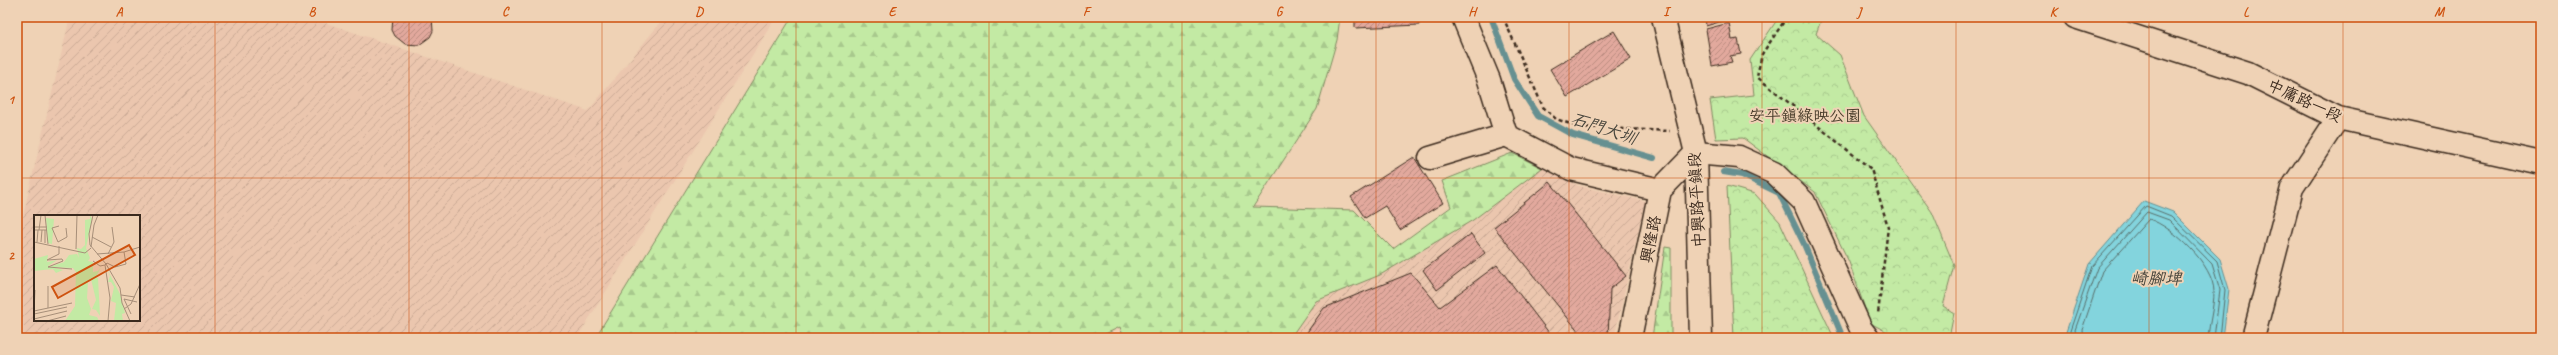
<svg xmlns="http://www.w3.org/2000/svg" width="2558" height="355" font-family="Caveat,'LXGW WenKai TC',sans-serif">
  <defs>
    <pattern id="industrial-furrows" width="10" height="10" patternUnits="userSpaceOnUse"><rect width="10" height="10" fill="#ebc6ae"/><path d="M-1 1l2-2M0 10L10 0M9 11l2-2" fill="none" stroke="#caaa95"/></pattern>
    <pattern id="forest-firs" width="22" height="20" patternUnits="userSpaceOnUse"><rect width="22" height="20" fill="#c3eaa4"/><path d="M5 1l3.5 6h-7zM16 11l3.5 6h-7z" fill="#a8c98d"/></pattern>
    <pattern id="park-crowns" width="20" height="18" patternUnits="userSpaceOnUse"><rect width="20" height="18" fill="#c3eaa4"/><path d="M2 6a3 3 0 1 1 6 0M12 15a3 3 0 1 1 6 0" fill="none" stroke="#a8c98d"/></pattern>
    <pattern id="building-hatch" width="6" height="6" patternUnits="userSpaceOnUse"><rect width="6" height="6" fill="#e2a99d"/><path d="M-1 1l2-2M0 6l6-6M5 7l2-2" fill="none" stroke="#b88a7f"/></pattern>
  </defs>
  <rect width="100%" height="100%" fill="#efd2b5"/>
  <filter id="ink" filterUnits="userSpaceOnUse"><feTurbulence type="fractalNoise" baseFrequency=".025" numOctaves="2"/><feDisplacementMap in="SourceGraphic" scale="8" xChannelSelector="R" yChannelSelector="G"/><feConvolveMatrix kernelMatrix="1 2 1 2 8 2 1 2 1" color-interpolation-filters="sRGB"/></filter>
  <g filter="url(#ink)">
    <!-- industrial -->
    <g fill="url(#industrial-furrows)" fill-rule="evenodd">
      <path d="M70 17H308L588 111 665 17H776L577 338H17V241ZM35 216H139V320H35Z"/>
      <path d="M1542 168 1579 186 1645 201 1614 338H1290L1316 301 1380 275 1473 220Z"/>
    </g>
    <!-- forest -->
    <g fill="url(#forest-firs)" stroke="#7f8a61">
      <path d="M792 17H1340L1337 40 1317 109 1253 207 1354 210 1393 249 1451 207 1442 181 1512 153 1542 168 1473 220 1380 275 1316 301 1290 338H1124L1120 327 1097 338H595Z"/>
      <path d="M1665 247 1671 248V338H1652Z"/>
    </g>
    <!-- park -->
    <g fill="url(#park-crowns)" stroke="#7f8a61">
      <path d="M1779 17H1822L1816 34 1840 55 1864 116 1932 212 1954 265 1943 306 1954 313 1949 338H1899L1870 323 1849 262 1815 192 1743 138 1716 139 1710 100 1754 95 1750 60Z"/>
      <path d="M1727 186 1755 194 1780 222 1834 338H1734Z"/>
    </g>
    <!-- water -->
    <path fill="#83d4dd" stroke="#669091" d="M2144 201 2173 212 2220 259 2229 289 2223 338H2069L2066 332 2089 264Z"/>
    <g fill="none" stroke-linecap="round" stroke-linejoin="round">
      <!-- shore -->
      <g stroke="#586e6a" stroke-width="1">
        <path d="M2072 338 2070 331 2092 266 2146 206 2171 216 2217 261 2225 290 2220 338"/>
        <path d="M2077 338 2075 330 2097 268 2147 212 2169 220 2212 264 2220 290 2214 338"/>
        <path d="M2083 338 2082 330 2102 271 2149 219C2173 227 2214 265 2214 292 2214 307 2209 323 2208 338"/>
      </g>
      <!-- stream -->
      <g stroke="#669091" stroke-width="6">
        <path d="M1491 17 1514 79 1538 116 1573 135 1654 158"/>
        <path d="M1723 172 1742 175 1779 193 1804 244 1843 338"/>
      </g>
    </g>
    <!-- building -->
    <g fill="url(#building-hatch)" stroke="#3b2a1e">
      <path d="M393 17H432L433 31 430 37 419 45 405 44 395 36 392 30Z"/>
      <path d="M1355 17H1418L1419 25 1355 28Z"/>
      <path d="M1705 17H1736L1706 26Z"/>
      <path d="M1729 23 1732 40 1738 39 1741 54 1730 56 1732 62 1712 66 1706 29Z"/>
      <path d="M1614 31 1631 59 1567 97 1550 69Z"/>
      <path d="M1414 157 1443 203 1400 230 1385 206 1365 218 1351 197Z"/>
      <path d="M1550 182 1626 276 1610 289 1608 338H1584L1494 227Z"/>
      <path d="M1471 234 1485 253 1437 290 1423 270Z"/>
      <path d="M1497 265 1553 338H1303L1324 308 1411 273 1440 307Z"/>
    </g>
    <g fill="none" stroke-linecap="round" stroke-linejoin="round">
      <defs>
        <g id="minor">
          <path d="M1463 17 1489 80 1506 135 1571 169 1660 190"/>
          <path d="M1663 17 1696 153 1701 338"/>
          <path d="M2075 17 2248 73 2338 118 2541 163"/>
          <path d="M1430 158 1506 135"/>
          <path d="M1630 338 1660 190 1696 153 1739 157 1774 173 1804 202 1861 329 1868 338"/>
          <path d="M2253 338 2292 188 2338 118"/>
        </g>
      </defs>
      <!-- minor casing -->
      <use href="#minor" stroke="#3b2a1e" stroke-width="25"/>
      <!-- path -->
      <g stroke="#3b2a1e" stroke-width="2.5" stroke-dasharray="4 3" stroke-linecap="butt">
        <path d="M1503 17 1543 107 1556 119 1579 127 1670 131"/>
        <path d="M1787 17 1762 54 1757 77 1871 169 1888 227 1878 314"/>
      </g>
      <!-- minor -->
      <use href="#minor" stroke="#efd2b5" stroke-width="22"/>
    </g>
  </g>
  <!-- grid -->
  <path fill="none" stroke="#ce520f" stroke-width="1" stroke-opacity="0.55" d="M215 17V338M409 17V338M602 17V338M796 17V338M989 17V338M1182 17V338M1376 17V338M1569 17V338M1762 17V338M1956 17V338M2149 17V338M2343 17V338M17 178H2541"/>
  <g text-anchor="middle" stroke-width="4" stroke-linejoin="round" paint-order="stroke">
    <!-- street labels -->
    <g font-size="16" fill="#3b2a1e" stroke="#efd2b5">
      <text transform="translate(2305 100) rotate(25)" y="6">中庸路一段</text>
      <text transform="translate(1696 200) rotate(-93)" y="6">中興路平鎮段</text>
      <text transform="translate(1650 239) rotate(-79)" y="6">興隆路</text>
    </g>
    <!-- park labels -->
    <g font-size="16" fill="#493d2b" stroke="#efd2b5">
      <text x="1805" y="121">安平鎮綠映公園</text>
    </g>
    <!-- water labels -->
    <g font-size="17" font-style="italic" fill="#46443b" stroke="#efd2b5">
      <text transform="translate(1604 128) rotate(18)" y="6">石門大圳</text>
      <text x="2156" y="284">崎腳埤</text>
    </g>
  </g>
  <!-- overview -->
  <g transform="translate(34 215)">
    <rect width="106" height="106" fill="#efd2b5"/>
    <path d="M56 0 58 4 52 33 56 43 54 46 59 47V57L64 56 67 52 62 62 64 63 66 101 62 95 58 94 62 85 57 64 54 67 53 83 57 94 55 100 63 102 65 106H31L41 91 42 57 39 53 15 52 30 47 35 40 43 39 45 43 43 33 47 34 51 30V5L56 4ZM14 40 13 47 23 45 14 51 29 55 22 58 19 54 0 56V44ZM72 52 86 79 91 98 88 99 89 106H80L82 88 77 86 80 72 77 67H74L76 61Z" fill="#c3eaa4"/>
    <path d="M12 3 20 4 18 29 14 28Z" fill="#c3eaa4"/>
    <path fill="none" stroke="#a78f79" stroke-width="1" d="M11 0 14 29M59 0 55 19 56 30 72 49 86 73 88 88 96 106M25 11 18 13 24 27 33 22 32 13M0 12H13M0 15H13M5 15 7 0M58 22 77 32M0 27 51 38 57 33M3 27 4 15M7 27 8 15M11 28V15M25 31V39L13 45 28 44 29 46 14 52 38 54M57 32 60 10 64 0H67M42 34 43 0M63 39 90 37 106 32M74 39 80 27 78 12M59 46 66 51 71 50M87 80 101 82M14 93V71M90 94 97 89 106 69M0 96 38 88M0 96 1 75M0 99 33 92M97 99 90 84 103 87M0 104 33 96M13 106 32 101M74 106 76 83 71 50 73 48 81 52 92 49 90 37"/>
    <path fill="#ce520f" fill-opacity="0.15" stroke="#ce520f" stroke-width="2" d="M95 30 101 40 24 83 18 72Z"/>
    <rect width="106" height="106" fill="none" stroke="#3b2a1e" stroke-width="2"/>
  </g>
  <!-- margin -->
  <rect width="2558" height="355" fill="none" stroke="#efd2b5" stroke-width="44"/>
  <rect x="22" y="22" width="2514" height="311" fill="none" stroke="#ce520f" stroke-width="1.5"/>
  <g font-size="13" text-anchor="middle" font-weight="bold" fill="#ce520f">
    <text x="119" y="16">A</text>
    <text x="312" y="16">B</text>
    <text x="505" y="16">C</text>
    <text x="699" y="16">D</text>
    <text x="892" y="16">E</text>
    <text x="1086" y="16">F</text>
    <text x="1279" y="16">G</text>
    <text x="1472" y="16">H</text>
    <text x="1666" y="16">I</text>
    <text x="1859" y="16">J</text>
    <text x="2053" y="16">K</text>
    <text x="2246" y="16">L</text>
    <text x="2439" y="16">M</text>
    <text x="11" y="104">1</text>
    <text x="11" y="260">2</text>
  </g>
</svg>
